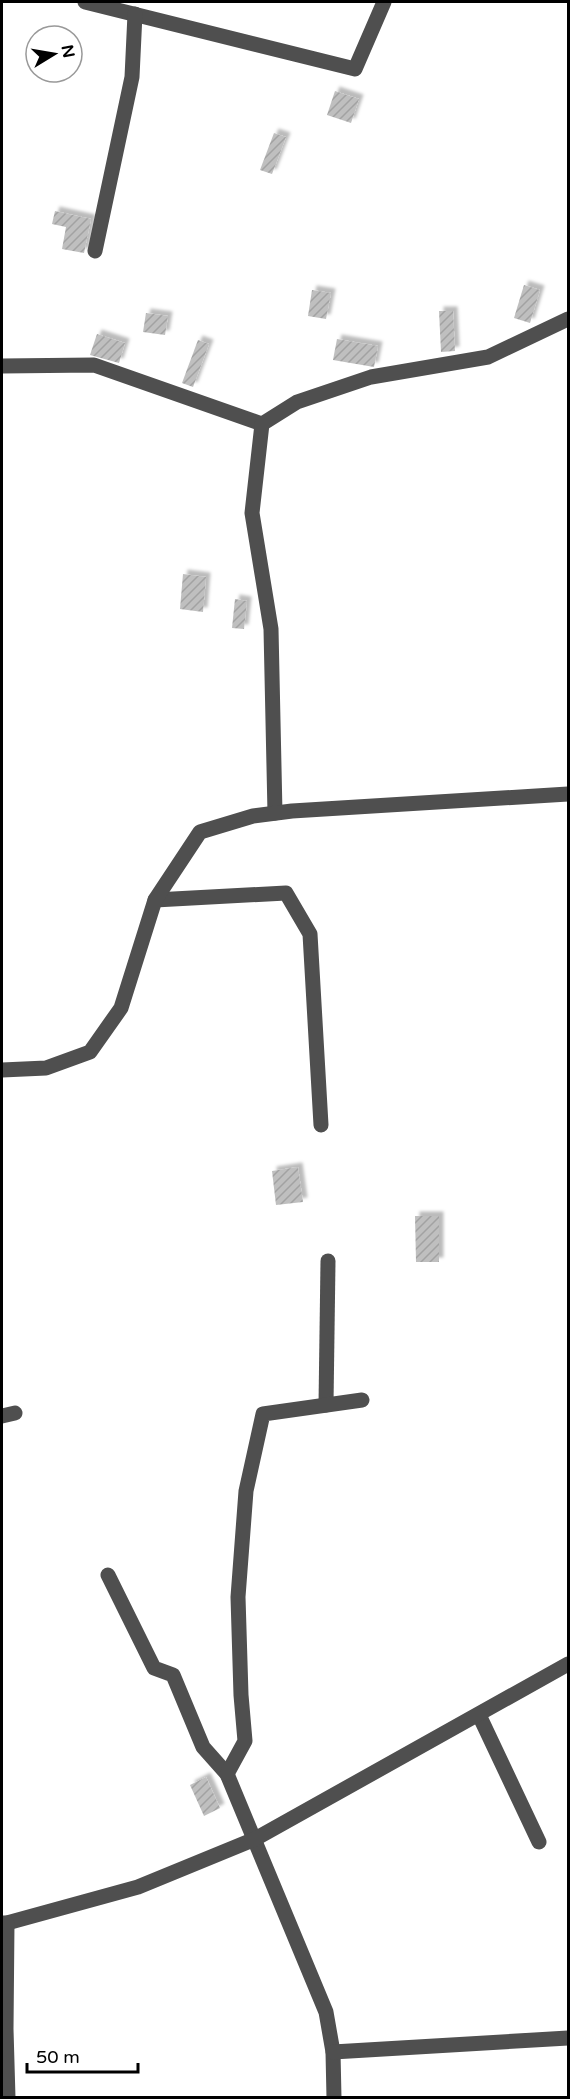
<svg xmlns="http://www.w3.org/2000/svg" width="570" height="2099" font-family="'Varela Round',sans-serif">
  <defs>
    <pattern id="building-hatch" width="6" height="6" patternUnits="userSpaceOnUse" patternTransform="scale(1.5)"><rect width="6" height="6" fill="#bfbfbf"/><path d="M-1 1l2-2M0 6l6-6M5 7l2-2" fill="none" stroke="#a2a2a2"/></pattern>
    <filter id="shadow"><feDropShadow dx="4.5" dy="-4.5" stdDeviation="1.5" flood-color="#0004"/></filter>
  </defs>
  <rect width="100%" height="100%" fill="#fff"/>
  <!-- building -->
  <g fill="url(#building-hatch)" filter="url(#shadow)">
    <path d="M335 91 359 99 351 123 327 115Z"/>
    <path d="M274 133 286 137 272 174 260 170Z"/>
    <path d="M55 211 91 219 84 253 62 249 66 227 52 224Z"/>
    <path d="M524 285 540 290 530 323 514 318Z"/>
    <path d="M312 290 331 293 326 319 308 316Z"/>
    <path d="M439 311H453L455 351 441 352Z"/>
    <path d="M146 313 168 316 165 335 143 332Z"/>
    <path d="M97 334 125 343 119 363 90 355Z"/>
    <path d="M337 339 378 346 374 367 333 360Z"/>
    <path d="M198 340 209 344 193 387 182 383Z"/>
    <path d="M183 574 206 577 203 612 180 609Z"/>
    <path d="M235 599 247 601 244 629 232 628Z"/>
    <path d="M298 1167 303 1202 276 1205 272 1171Z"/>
    <path d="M415 1216H439V1262H416Z"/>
    <path d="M206 1777 220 1808 204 1816 190 1785Z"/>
  </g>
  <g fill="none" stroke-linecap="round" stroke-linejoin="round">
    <!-- minor -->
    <g stroke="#4f4f4f" stroke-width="15">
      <path d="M85 2 355 69 384 2"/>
      <path d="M95 251 132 77 135 14"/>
      <path d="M2 366 94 365 262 424"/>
      <path d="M275 813 271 629 252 513 262 424 297 402 371 377 488 357 568 319"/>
      <path d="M155 900 286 893 310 934 321 1125"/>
      <path d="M2 1070 46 1068 90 1052 121 1008 155 900 200 832 253 816 292 811 568 794"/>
      <path d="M326 1405 328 1261"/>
      <path d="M2 1416 15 1413"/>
      <path d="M108 1575 154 1668 173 1675 203 1747 227 1774 326 2012 333 2052 334 2098"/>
      <path d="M479 1715 539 1842"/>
      <path d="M227 1774 245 1741 241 1695 238 1597 246 1491 263 1414 362 1400"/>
      <path d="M2 1923H7L138 1887 255 1839 568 1664"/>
      <path d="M7 1923 6 2029 8 2098"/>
      <path d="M333 2052 568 2038"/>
    </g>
  </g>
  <!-- border -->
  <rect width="570" height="2099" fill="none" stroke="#000000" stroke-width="6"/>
  <!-- north arrow -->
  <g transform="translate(54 54) rotate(79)"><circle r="28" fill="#ffffff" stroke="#999999" stroke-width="1.5"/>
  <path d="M0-4.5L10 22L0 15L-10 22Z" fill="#000000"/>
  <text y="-9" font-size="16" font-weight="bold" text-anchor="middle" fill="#000000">N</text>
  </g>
  <!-- scale -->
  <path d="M27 2063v9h111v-9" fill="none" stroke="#000000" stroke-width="3"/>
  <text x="36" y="2063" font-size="18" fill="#000000" stroke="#ffffff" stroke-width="4.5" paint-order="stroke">50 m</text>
</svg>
